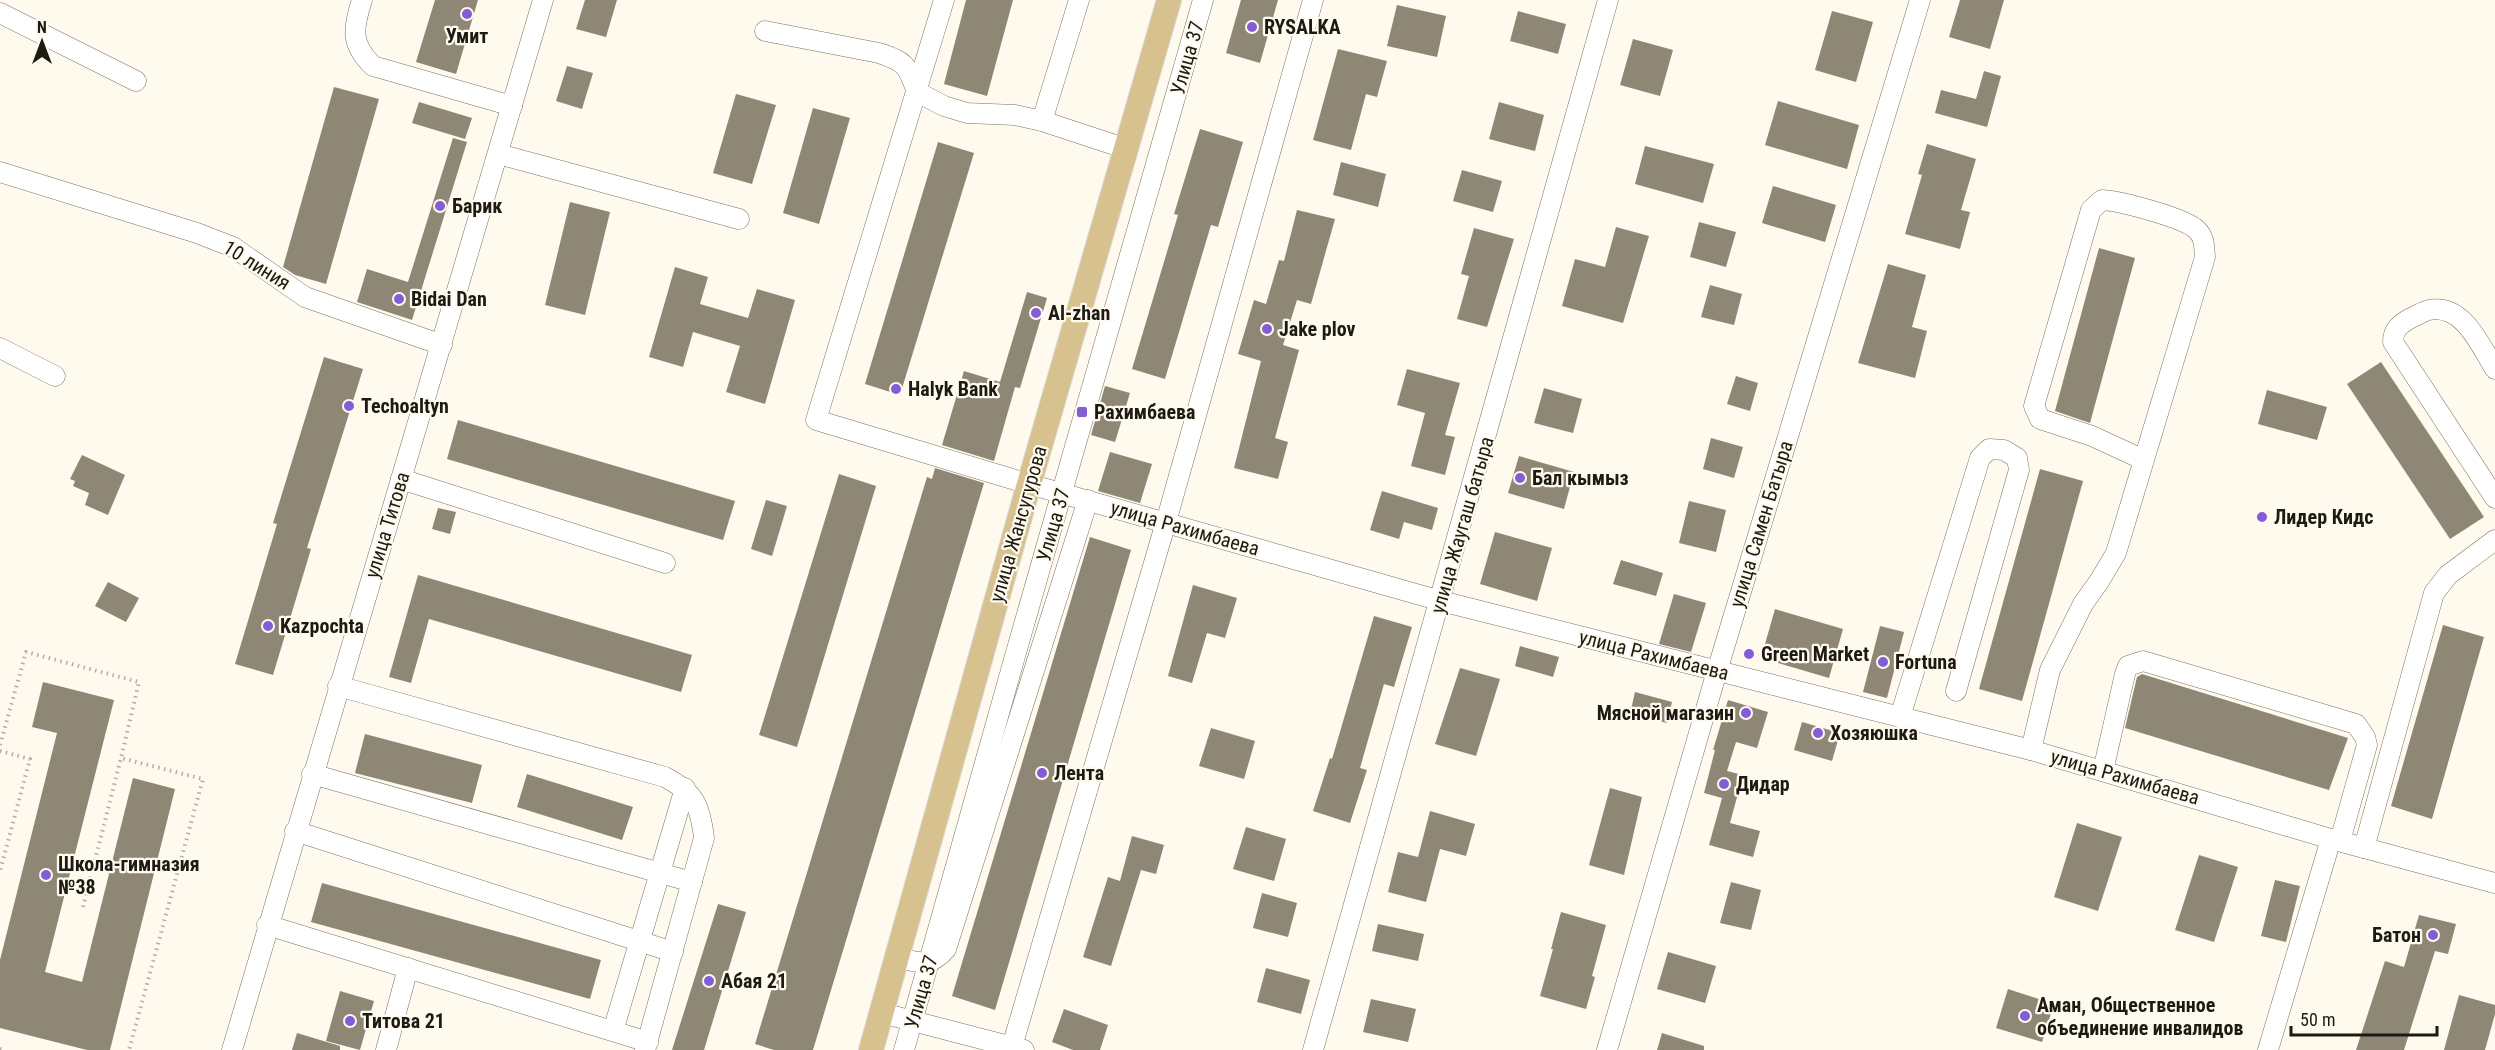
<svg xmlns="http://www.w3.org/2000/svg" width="2495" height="1050" font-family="'Roboto Condensed',sans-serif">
  <rect width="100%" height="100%" fill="#fffaee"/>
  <!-- building -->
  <g fill="#8f8776">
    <path d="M435 0H478L456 74 416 62Z"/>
    <path d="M585 0H617L606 37 576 29Z"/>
    <path d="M966 0H1013L987 96 944 84Z"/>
    <path d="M1241 0H1278L1260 63 1226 53Z"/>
    <path d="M1960 0H2004L1990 49 1949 37Z"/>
    <path d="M1397 5 1446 16 1437 57 1387 46Z"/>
    <path d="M1518 11 1566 24 1558 54 1510 41Z"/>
    <path d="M1832 11 1873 22 1856 82 1815 70Z"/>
    <path d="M1633 39 1673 50 1660 96 1620 85Z"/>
    <path d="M1338 49 1387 61 1377 97 1366 94 1351 150 1313 140Z"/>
    <path d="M567 66 593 73 582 109 556 101Z"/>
    <path d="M1984 71 2001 76 1987 127 1935 113 1941 90 1976 99Z"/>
    <path d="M334 87 379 99 326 284 295 275 283 267Z"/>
    <path d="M736 94 776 105 752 184 713 173Z"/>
    <path d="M1778 101 1859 125 1847 169 1765 145Z"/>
    <path d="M419 102 472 118 465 139 412 123Z"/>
    <path d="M1499 102 1544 115 1535 151 1489 139Z"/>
    <path d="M813 108 850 118 819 224 783 213Z"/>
    <path d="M1200 129 1243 142 1218 227 1211 225 1165 379 1132 369 1178 215 1174 214Z"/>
    <path d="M453 138 467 142 412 320 357 302 367 269 408 282Z"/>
    <path d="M938 142 974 153 900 395 865 384Z"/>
    <path d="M1927 144 1976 159 1961 210 1970 212 1960 249 1905 234 1922 175 1918 174Z"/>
    <path d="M1645 146 1714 164 1703 203 1635 184Z"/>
    <path d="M1341 162 1386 174 1378 207 1333 195Z"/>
    <path d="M1462 170 1502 181 1493 212 1453 201Z"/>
    <path d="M1773 186 1836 205 1825 242 1762 223Z"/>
    <path d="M570 202 610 212 585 315 545 305Z"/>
    <path d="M1297 210 1335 219 1311 304 1297 300 1283 345 1299 350 1275 438 1288 442 1278 479 1234 468 1261 361 1238 354 1254 300 1266 304 1279 260 1284 261Z"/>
    <path d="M1699 222 1736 232 1726 267 1690 257Z"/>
    <path d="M1616 227 1649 236 1623 323 1562 306 1575 259 1605 267Z"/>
    <path d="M1474 228 1514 239 1487 327 1457 319 1469 276 1461 274Z"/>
    <path d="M2099 248 2135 258 2090 423 2055 411Z"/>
    <path d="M1888 264 1926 275 1912 327 1927 331 1915 378 1858 363Z"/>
    <path d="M675 267 708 277 700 304 748 318 757 289 795 300 765 404 726 392 740 346 693 332 683 367 649 357Z"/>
    <path d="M1710 285 1742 294 1734 325 1701 317Z"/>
    <path d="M1027 292 1047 298 1020 388 1015 387 994 461 942 445 964 371 1000 382Z"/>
    <path d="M324 357 363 369 307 548 311 549 273 675 235 664 277 524 273 523Z"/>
    <path d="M2381 362 2484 517 2450 539 2347 384Z"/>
    <path d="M1407 369 1460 383 1445 435 1455 437 1445 475 1411 466 1425 413 1397 405Z"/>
    <path d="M1736 376 1758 383 1750 411 1727 404Z"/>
    <path d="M1105 386 1130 393 1115 442 1091 435Z"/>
    <path d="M1544 388 1582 399 1573 433 1534 423Z"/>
    <path d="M2267 390 2327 407 2317 440 2258 424Z"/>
    <path d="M458 420 735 501 723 540 447 459Z"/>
    <path d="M1711 438 1743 447 1734 478 1703 469Z"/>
    <path d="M1110 452 1152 464 1140 503 1098 491Z"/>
    <path d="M82 455 125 475 108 515 85 505 89 493 73 486 75 481 70 479Z"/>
    <path d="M1519 456 1574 472 1564 509 1508 493Z"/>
    <path d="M935 468 984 483 813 1050H774L755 1044 927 477 932 479Z"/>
    <path d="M2040 469 2083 481 2022 701 1979 689Z"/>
    <path d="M839 474 876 486 797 747 759 735Z"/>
    <path d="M1382 491 1438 508 1432 530 1404 522 1399 539 1370 530Z"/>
    <path d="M766 500 787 506 772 556 751 549Z"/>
    <path d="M1689 501 1726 510 1716 552 1679 543Z"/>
    <path d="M438 508 456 512 450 534 432 529Z"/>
    <path d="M1495 532 1552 548 1537 601 1480 584Z"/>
    <path d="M1090 537 1131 550 995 1010 952 996Z"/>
    <path d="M1621 560 1663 573 1656 596 1613 584Z"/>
    <path d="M418 575 692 655 681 692 429 619 411 683 389 677Z"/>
    <path d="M108 582 139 598 126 622 95 606Z"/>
    <path d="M1193 585 1237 598 1225 638 1207 633 1192 683 1168 676Z"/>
    <path d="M1674 594 1706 603 1691 652 1659 644Z"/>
    <path d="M1775 609 1843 629 1829 678 1761 658Z"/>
    <path d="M1374 616 1412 627 1394 687 1384 684 1360 768 1367 770 1350 823 1313 811 1330 758 1332 759Z"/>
    <path d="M2443 625 2484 637 2432 819 2391 806Z"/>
    <path d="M1880 626 1904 632 1887 698 1863 692Z"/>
    <path d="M1520 646 1559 657 1553 677 1515 666Z"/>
    <path d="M1460 668 1500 679 1476 756 1435 744Z"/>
    <path d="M2142 674 2348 738 2329 790 2125 728 2137 677Z"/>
    <path d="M43 682 114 700 45 972 82 982 133 778 175 789 110 1050H87L0 1028V960L57 733 32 727Z"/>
    <path d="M1635 692 1672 702 1667 723 1630 714Z"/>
    <path d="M1728 700 1768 712 1757 748 1736 742 1727 771 1743 775 1730 823 1760 831 1753 857 1709 845 1722 798 1704 793 1715 750H1713Z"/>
    <path d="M1802 722 1840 733 1832 761 1794 750Z"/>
    <path d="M1211 728 1255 741 1244 779 1199 766Z"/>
    <path d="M365 734 482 765 472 803 355 773Z"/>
    <path d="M527 774 633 807 622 840 517 807Z"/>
    <path d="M1610 788 1642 797 1624 875 1589 865Z"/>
    <path d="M1430 811 1475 824 1466 856 1440 849 1426 902 1388 892 1398 852 1418 857Z"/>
    <path d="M2077 823 2122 837 2098 911 2054 897Z"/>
    <path d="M1246 827 1286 839 1274 881 1233 869Z"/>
    <path d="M1132 836 1164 845 1156 874 1141 870 1111 966 1083 957 1108 877 1120 881Z"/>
    <path d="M2199 855 2238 867 2214 942 2175 930Z"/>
    <path d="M2275 880 2300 886 2286 942 2261 936Z"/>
    <path d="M1731 882 1761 890 1751 930 1720 923Z"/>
    <path d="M322 883 601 960 590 999 311 922Z"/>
    <path d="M1262 893 1297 903 1288 937 1253 928Z"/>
    <path d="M718 904 746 912 704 1050H672Z"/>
    <path d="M1561 912 1606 925 1592 976 1595 977 1586 1009 1540 996 1553 949H1551Z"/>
    <path d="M2419 915 2456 924 2448 954 2435 951 2404 1050H2356L2385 961 2404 967Z"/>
    <path d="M1378 924 1424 934 1418 961 1372 951Z"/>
    <path d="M1668 952 1716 966 1705 1003 1657 989Z"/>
    <path d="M1266 968 1310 980 1301 1014 1257 1002Z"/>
    <path d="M2008 989 2054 1004 2042 1042 1996 1028Z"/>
    <path d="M340 991 374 1001 360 1050 326 1041Z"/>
    <path d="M2459 995 2495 1005V1014L2485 1050H2444Z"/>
    <path d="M1371 999 1416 1009 1408 1042 1363 1032Z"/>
    <path d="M1064 1009 1108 1025 1100 1050H1073L1052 1042Z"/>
    <path d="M297 1033 340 1046V1050H292Z"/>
    <path d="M1662 1033 1704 1046V1050H1657Z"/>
  </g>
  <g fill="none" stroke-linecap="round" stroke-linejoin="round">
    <defs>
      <g id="minor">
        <path d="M362 0C353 28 350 44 373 66L512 106"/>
        <path d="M944 0 816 420 1029 484 1441 601 2031 750 2331 839 2495 883"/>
        <path d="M0 13 136 81"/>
        <path d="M765 31 879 53C906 62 907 65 917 92L944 106 967 113 1015 115 1042 121 1127 149"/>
        <path d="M1042 121 1079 0"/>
        <path d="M498 154 739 219"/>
        <path d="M0 172 197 233 233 247 305 297 442 345"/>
        <path d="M0 348 55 376"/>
        <path d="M2495 369C2480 345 2463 303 2429 310 2423 311 2417 316 2411 318 2400 324 2393 329 2393 342L2495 498"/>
        <path d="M401 479 665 563"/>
        <path d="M338 686 665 777C695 793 700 805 704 838L645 1050"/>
        <path d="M1900 717 1980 458 1989 449 2004 450 2017 458 2019 470 1956 691"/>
        <path d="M2031 750 2050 670 2083 604 2100 580 2116 553 2205 257C2204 247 2205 238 2197 230 2185 218 2121 201 2102 200L2091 210 2034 406 2040 419 2092 436 2144 460"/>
        <path d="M2103 771 2125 674 2128 666 2143 661 2356 724 2365 737 2367 745 2340 841"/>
        <path d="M312 774 692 882"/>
        <path d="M295 831 673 952"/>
        <path d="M2364 848 2434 593 2448 575 2495 540"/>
        <path d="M267 925 648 1042"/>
        <path d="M898 957C918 964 932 966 946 949L1088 500"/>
        <path d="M882 1013 1024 1050"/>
        <path d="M613 1031 685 788"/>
        <path d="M232 1050 543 0"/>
        <path d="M386 1050 408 968"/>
        <path d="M904 1050 1019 642 1203 0"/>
        <path d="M1011 1050 1166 522 1313 0"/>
        <path d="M1313 1050 1608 0"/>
        <path d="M1607 1050 1717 671 1920 0"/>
        <path d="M2268 1050 2331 839"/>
      </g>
      <path id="major" d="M871 1050 1029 484 1169 0"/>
    </defs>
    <!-- minor casing -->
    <use href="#minor" stroke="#7a7262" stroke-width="21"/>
    <!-- major casing -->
    <use href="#major" stroke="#dbdad9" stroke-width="26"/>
    <!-- path -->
    <g stroke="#b3aea4" stroke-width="4" stroke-dasharray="1.5 4.5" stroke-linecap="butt">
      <path d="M0 745 26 652 139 682 121 758 203 779 129 1050"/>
      <path d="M0 751 30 759 0 871"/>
      <path d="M83 907 121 758"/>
      <path d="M0 1049 3 1050"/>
    </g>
    <!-- minor -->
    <use href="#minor" stroke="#fff" stroke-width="20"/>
    <!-- major -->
    <use href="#major" stroke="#d7c18f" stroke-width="24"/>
  </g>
  <!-- markers -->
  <g fill="#835cd6" stroke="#fffaee" stroke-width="2">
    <circle cx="467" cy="14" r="6"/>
    <circle cx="1252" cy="27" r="6"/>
    <circle cx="440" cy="206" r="6"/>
    <circle cx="399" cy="299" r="6"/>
    <circle cx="1036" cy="313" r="6"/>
    <circle cx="1267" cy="329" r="6"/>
    <circle cx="896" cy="389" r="6"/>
    <circle cx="349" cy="406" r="6"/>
    <rect x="1076" y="406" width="12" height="12" rx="3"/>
    <circle cx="1520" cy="478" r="6"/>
    <circle cx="2262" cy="517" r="6"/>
    <circle cx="268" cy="626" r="6"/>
    <circle cx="1749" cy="654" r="6"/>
    <circle cx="1883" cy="662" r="6"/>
    <circle cx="1746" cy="713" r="6"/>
    <circle cx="1818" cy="733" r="6"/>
    <circle cx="1042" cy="773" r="6"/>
    <circle cx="1724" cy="784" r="6"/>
    <circle cx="46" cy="875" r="6"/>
    <circle cx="2433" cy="935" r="6"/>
    <circle cx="709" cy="981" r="6"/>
    <circle cx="2025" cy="1016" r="6"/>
    <circle cx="350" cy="1021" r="6"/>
  </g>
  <g text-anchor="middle" stroke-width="4.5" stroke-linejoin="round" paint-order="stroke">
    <!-- poi labels -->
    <g font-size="20" font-weight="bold" fill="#1d1a14" stroke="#fffaee" text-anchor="start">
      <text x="1264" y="34">RYSALKA</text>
      <text x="467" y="43" text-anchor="middle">Умит</text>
      <text x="452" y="213">Барик</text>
      <text x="411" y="306">Bidai Dan</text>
      <text x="1048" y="320">Al-zhan</text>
      <text x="1279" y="336">Jake plov</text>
      <text x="908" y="396">Halyk Bank</text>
      <text x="361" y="413">Techoaltyn</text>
      <text x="1094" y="419">Рахимбаева</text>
      <text x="1532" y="485">Бал кымыз</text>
      <text x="2274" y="524">Лидер Кидс</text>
      <text x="280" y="633">Kazpochta</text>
      <text x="1761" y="661">Green Market</text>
      <text x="1895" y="669">Fortuna</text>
      <text x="1734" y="720" text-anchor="end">Мясной магазин</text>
      <text x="1830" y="740">Хозяюшка</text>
      <text x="1054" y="780">Лента</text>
      <text x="1736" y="791">Дидар</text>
      <text x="58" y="871">Школа-гимназия<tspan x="58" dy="23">№38</tspan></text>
      <text x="2421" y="942" text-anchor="end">Батон</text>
      <text x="721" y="988">Абая 21</text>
      <text x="2037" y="1012">Аман, Общественное<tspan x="2037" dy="23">объединение инвалидов</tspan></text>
      <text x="362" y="1028">Титова 21</text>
    </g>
    <!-- street labels -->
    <g font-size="20" fill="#1d1a14" stroke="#fffaee">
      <text transform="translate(1187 58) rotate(-74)" y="7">Улица 37</text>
      <text transform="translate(257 265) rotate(32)" y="7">10 линия</text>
      <text transform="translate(1018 524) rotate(-74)" y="7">улица Жансугурова</text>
      <text transform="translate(1761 524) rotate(-73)" y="7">улица Самен Батыра</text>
      <text transform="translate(387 525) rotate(-73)" y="7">улица Титова</text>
      <text transform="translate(1053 525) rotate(-74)" y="7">Улица 37</text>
      <text transform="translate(1462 525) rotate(-74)" y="7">улица Жаугаш батыра</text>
      <text transform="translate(1185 528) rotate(16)" y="7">улица Рахимбаева</text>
      <text transform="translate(1654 655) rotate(14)" y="7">улица Рахимбаева</text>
      <text transform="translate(2125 777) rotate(16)" y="7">улица Рахимбаева</text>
      <text transform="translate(921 992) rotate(-74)" y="7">Улица 37</text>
    </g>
  </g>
  <!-- north arrow -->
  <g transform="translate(42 42)" stroke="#fffaee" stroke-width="4.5" paint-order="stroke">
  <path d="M0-4.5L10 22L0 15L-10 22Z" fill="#1d1a14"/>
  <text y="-9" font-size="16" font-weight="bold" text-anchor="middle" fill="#1d1a14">N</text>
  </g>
  <!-- scale -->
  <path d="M2291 1026v9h146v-9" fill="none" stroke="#1d1a14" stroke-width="3"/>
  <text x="2300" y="1026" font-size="18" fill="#1d1a14" stroke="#fffaee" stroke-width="4.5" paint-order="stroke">50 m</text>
</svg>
